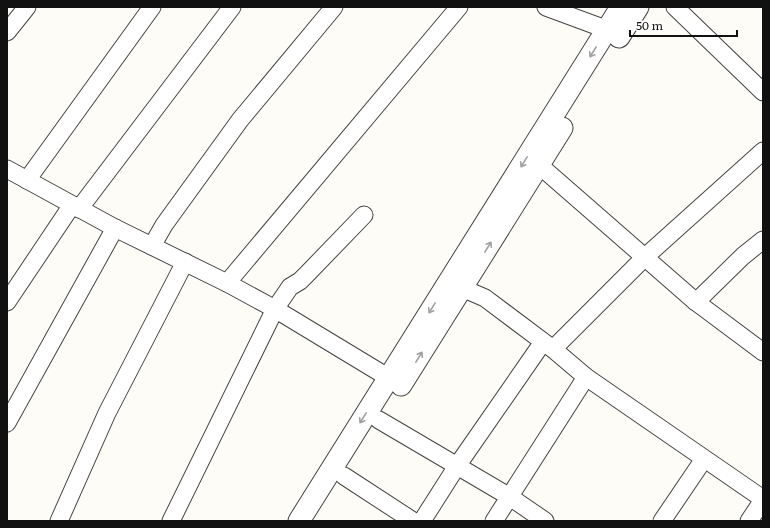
<svg xmlns="http://www.w3.org/2000/svg" width="770" height="528" font-family="Literata,serif">
  <rect width="100%" height="100%" fill="#fefcf6"/>
  <g fill="none" stroke-linecap="round" stroke-linejoin="round">
    <defs>
      <g id="minor">
        <path d="M546 7 619 34"/>
        <path d="M675 7 763 92"/>
        <path d="M7 32 27 7"/>
        <path d="M539 165 696 302 763 352"/>
        <path d="M7 169 115 228 227 283 275 309 399 384"/>
        <path d="M27 180 152 7"/>
        <path d="M79 209 232 7"/>
        <path d="M152 246 164 225 240 120 334 7"/>
        <path d="M227 283 459 7"/>
        <path d="M451 285 462 288 485 298 553 349 586 377 763 499"/>
        <path d="M7 302 72 205"/>
        <path d="M696 302 743 256 763 240"/>
        <path d="M553 349 645 257 763 151"/>
        <path d="M379 420 510 497 545 521"/>
        <path d="M7 423 115 228"/>
        <path d="M344 476 413 521"/>
        <path d="M59 521 107 413 185 262"/>
        <path d="M171 521 275 309 290 287 300 281 307 274 364 215"/>
        <path d="M422 521 457 466 543 342"/>
        <path d="M494 521 586 377"/>
        <path d="M662 521 704 459"/>
        <path d="M749 521 763 500"/>
      </g>
      <g id="tertiary">
        <path d="M619 37 638 7"/>
        <path d="M401 385 562 128"/>
        <path d="M299 521 621 7"/>
      </g>
    </defs>
    <!-- minor casing -->
    <use href="#minor" stroke="#444" stroke-width="19"/>
    <!-- tertiary casing -->
    <use href="#tertiary" stroke="#444" stroke-width="23"/>
    <!-- minor -->
    <use href="#minor" stroke="#fff" stroke-width="17"/>
    <!-- tertiary -->
    <use href="#tertiary" stroke="#fff" stroke-width="21"/>
  </g>
  <!-- one-way arrows -->
  <defs><path id="oneway-shaft" d="M-6 0H5M1.5-3L5.5 0L1.5 3" fill="none" stroke-width="1.6" stroke-linecap="round" stroke-linejoin="round"/></defs>
  <g stroke="#a0a0a0">
    <use href="#oneway-shaft" transform="translate(593 52) rotate(122)"/>
    <use href="#oneway-shaft" transform="translate(524 162) rotate(122)"/>
    <use href="#oneway-shaft" transform="translate(488 247) rotate(-58)"/>
    <use href="#oneway-shaft" transform="translate(432 308) rotate(122)"/>
    <use href="#oneway-shaft" transform="translate(419 357) rotate(-58)"/>
    <use href="#oneway-shaft" transform="translate(363 418) rotate(122)"/>
  </g>
  <!-- border -->
  <rect width="770" height="528" fill="none" stroke="#111111" stroke-width="16"/>
  <!-- scale -->
  <path d="M630 30v6h107v-6" fill="none" stroke="#111111" stroke-width="2"/>
  <text x="636" y="30" font-size="12" fill="#111111" stroke="#ffffff" stroke-width="3" paint-order="stroke">50 m</text>
</svg>
